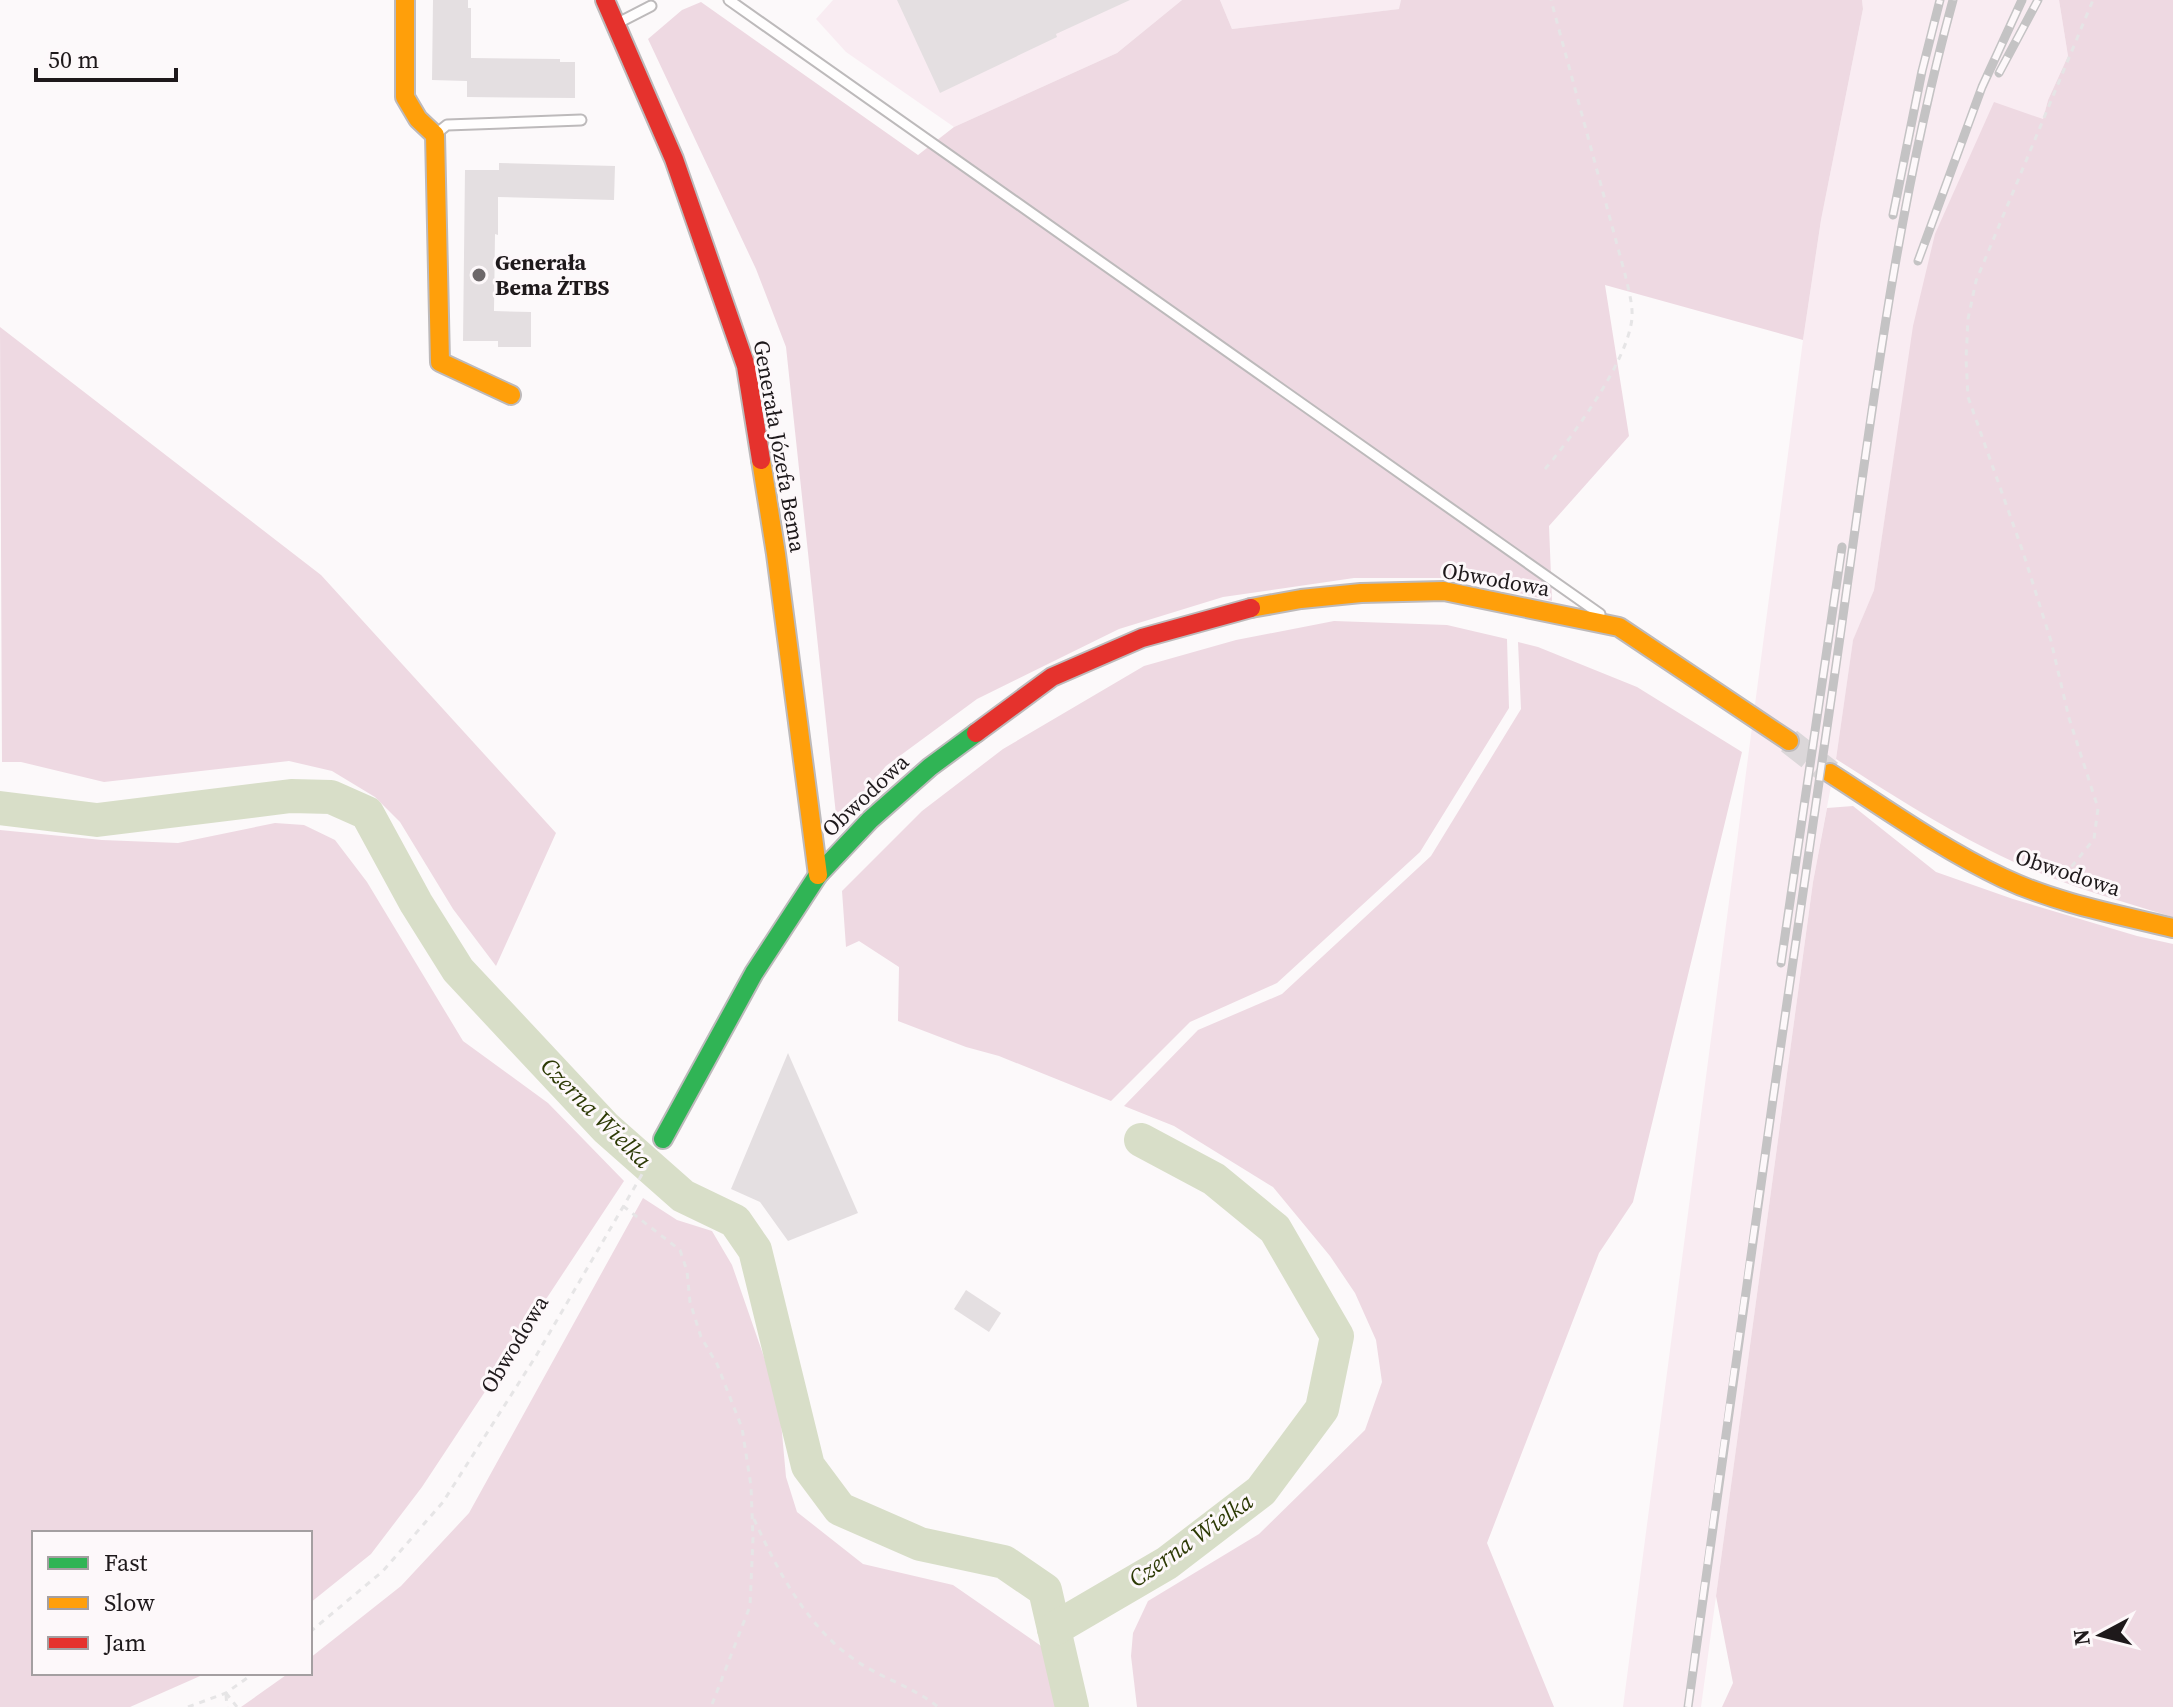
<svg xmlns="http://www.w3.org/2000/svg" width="2173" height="1707" font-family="'Source Serif 4',serif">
  <rect width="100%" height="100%" fill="#fcf9fa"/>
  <!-- built -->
  <g fill="#f9ecf2">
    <path d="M833 0H1182L1117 53 954 127 846 52 816 19Z"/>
    <path d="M1220 0H1401L1400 9 1232 29Z"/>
    <path d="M1862 0H2059L2068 56 2048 100 2043 119 1897 437 1874 590 1853 641 1836 759 1813 882 1701 1707H1623L1803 340 1821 220 1863 9Z"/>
  </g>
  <!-- forest -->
  <g fill="#eed9e2">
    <path d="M1182 0H1220L1232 29 1399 9 1401 0H1862L1863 9 1821 220 1803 340 1605 285 1629 436 1549 526 1552 601 1456 578H1354L1223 597 1119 629 977 699 886 766 837 824 786 347 756 269 648 39 682 10 701 2 918 155 954 127 1117 53Z"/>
    <path d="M2059 0H2173V917C2110 898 2047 880 1989 850 1935 823 1886 791 1836 759L1853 640 1874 590 1913 326 1935 234 1994 102 2043 119 2048 100 2068 56Z"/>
    <path d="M0 327 321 575 556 833 496 966 453 909 400 822 375 797 332 771 289 761 104 782 21 762H2Z"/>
    <path d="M1334 621 1447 625 1507 639 1509 708 1420 852 1277 983 1190 1022 1111 1101 999 1056 966 1047 898 1021 899 967 859 941 846 947 842 891 922 811 1003 749 1144 666 1236 640Z"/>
    <path d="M1518 642 1538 647 1637 687 1742 752 1633 1202 1599 1253 1487 1543 1554 1707H1137L1131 1656 1133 1633 1148 1601 1259 1534 1365 1430 1382 1382 1376 1340 1355 1293 1330 1256 1273 1187 1174 1126 1124 1106 1198 1030 1282 994 1431 856 1521 709Z"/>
    <path d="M1853 806 1936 872 2013 899 2137 936 2173 944V1707H1722L1733 1683 1716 1596 1813 882 1827 808Z"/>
    <path d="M275 823 304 825 335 840 367 882 463 1041 548 1103 624 1181 422 1487 371 1554 310 1603V1533H34V1673H207L130 1707H0V830L102 840 178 843Z"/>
    <path d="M643 1198 677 1220 712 1231 732 1265 779 1400 786 1477 797 1512 863 1564 953 1585 1044 1648 1076 1707H241L289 1673H310V1658L401 1586 469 1513Z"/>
  </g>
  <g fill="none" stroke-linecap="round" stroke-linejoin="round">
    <!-- river -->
    <g stroke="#d8dec8" stroke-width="34">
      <path d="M0 808 97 820 291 796 331 797 367 813 416 903 458 970 606 1128 683 1196 735 1221 755 1250 808 1466 840 1509 920 1544 1004 1562 1045 1590 1072 1707"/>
      <path d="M1054 1629 1167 1563 1261 1491 1322 1409 1337 1336 1275 1229 1214 1179 1141 1140"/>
    </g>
  </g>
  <!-- building -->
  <g fill="#e4dfe1">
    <path d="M433 0H468V8H471V58L560 59V62H575V98L467 97V81L432 80Z"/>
    <path d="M897 0H1130L1056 34 1057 37 940 93Z"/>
    <path d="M499 163 615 166 614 200 498 197V235L495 234 494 311 531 312V347H498V341H463L465 170H499Z"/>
    <path d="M788 1053 858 1213 788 1241 760 1202 731 1189Z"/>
    <path d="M966 1290 1001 1313 989 1332 954 1309Z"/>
  </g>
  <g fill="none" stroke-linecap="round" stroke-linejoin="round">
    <!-- secondary-tunnel -->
    <path stroke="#dbd7d9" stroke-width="26" stroke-dasharray="26 13" stroke-linecap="butt" d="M1789 741 1830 773"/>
    <defs>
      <g id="lane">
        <path d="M729 0 1600 614"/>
        <path d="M618 23 651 6"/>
        <path d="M437 133 447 125 581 120"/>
      </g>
      <path id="fast" d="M663 1139 754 973 818 875 870 820 930 767 976 733"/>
      <g id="slow">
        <path d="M405 0V97L418 119 435 135 440 362 511 395"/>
        <path d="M761 460 776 554 818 875"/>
        <path d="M1251 608 1301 599 1361 593 1444 591 1619 627 1789 741"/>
        <path d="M1830 773C1886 809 1942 849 2003 878 2056 903 2116 914 2173 928"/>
      </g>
      <g id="jam">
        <path d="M605 0 674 159 746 366 761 460"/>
        <path d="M976 733 1052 677 1142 638 1251 608"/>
      </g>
    </defs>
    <!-- lane casing -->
    <use href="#lane" stroke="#bdbabb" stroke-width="13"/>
    <!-- fast casing -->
    <use href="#fast" stroke="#bdbabb" stroke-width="22"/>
    <!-- slow casing -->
    <use href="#slow" stroke="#bdbabb" stroke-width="22"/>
    <!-- jam casing -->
    <use href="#jam" stroke="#bdbabb" stroke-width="22"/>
    <!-- path -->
    <g stroke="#e6e5e6" stroke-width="3" stroke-dasharray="6 6" stroke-linecap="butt">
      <path d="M1545 469C1573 436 1628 361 1632 318 1633 304 1628 288 1625 274L1551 0"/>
      <path d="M2064 876 2094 839 2098 808 2069 718 2051 641 2023 552 1968 397 1966 359 1968 319 1976 281 2093 0"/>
      <path d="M623 1206 680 1250 687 1271 690 1302 701 1337 717 1364 742 1428 751 1486 753 1538 750 1606 711 1707"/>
      <path d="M754 1519C779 1574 812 1637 868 1668 892 1682 916 1689 938 1707"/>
      <path d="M310 1632 383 1571 443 1502 536 1356 651 1159"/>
      <path d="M226 1693 237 1707"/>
      <path d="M226 1695 227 1707"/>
      <path d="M188 1707 226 1693 254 1673"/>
    </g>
    <!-- lane -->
    <use href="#lane" stroke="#fffefe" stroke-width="9"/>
    <!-- fast -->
    <use href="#fast" stroke="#30b455" stroke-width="18"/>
    <!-- slow -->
    <use href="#slow" stroke="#ff9f0a" stroke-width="18"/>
    <!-- jam -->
    <use href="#jam" stroke="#e5322d" stroke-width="18"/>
    <defs>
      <g id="rail">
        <path d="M1999 73 2038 0"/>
        <path d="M1893 215 1922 71 1940 0"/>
        <path d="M1918 261 1982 87 2022 0"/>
        <path d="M1781 963 1842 547"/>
        <path d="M1688 1707C1733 1368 1783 1031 1832 693 1866 461 1891 226 1953 0"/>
      </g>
    </defs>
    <!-- rail casing -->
    <use href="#rail" stroke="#c4c3c4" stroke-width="9"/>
    <!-- rail -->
    <use href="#rail" stroke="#fdf8fa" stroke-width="6" stroke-dasharray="18" stroke-linecap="butt"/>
  </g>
  <!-- markers -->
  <circle fill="#6c6769" stroke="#fdf8fa" stroke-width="3" cx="479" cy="275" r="8"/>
  <g text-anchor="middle" stroke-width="6" stroke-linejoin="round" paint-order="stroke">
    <!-- poi labels -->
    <g font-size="22" font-weight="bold" fill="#1e191b" stroke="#fdf8fa" text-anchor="start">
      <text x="495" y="270">Generała<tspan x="495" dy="25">Bema ŻTBS</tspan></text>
    </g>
    <!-- street labels -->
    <g font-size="22" fill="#1e191b" stroke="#fdf8fa">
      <text transform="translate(780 446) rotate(80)" y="8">Generała Józefa Bema</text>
      <text transform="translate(1496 579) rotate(10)" y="8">Obwodowa</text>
      <text transform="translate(865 795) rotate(-43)" y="8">Obwodowa</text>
      <text transform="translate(2068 872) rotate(18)" y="8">Obwodowa</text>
      <text transform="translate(514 1344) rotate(-59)" y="8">Obwodowa</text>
    </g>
    <!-- water labels -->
    <g font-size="24" font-style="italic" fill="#2d3a05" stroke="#fdf8fa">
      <text transform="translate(596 1113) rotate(45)" y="8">Czerna Wielka</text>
      <text transform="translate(1191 1540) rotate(-35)" y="8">Czerna Wielka</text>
    </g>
  </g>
  <!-- legend -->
  <rect x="32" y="1531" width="280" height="144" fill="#fdf8fa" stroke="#a49fa1" stroke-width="2"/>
  <rect x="48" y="1557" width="40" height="12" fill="#30b455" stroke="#a49fa1" stroke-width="2"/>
  <text x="104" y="1571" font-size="24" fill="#1e191b">Fast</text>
  <rect x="48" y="1597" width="40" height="12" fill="#ff9f0a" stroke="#a49fa1" stroke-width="2"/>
  <text x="104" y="1611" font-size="24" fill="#1e191b">Slow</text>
  <rect x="48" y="1637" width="40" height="12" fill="#e5322d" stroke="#a49fa1" stroke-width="2"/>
  <text x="104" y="1651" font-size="24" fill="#1e191b">Jam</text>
  <!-- north arrow -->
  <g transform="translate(2101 1635) rotate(263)" stroke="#fdf8fa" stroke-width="6" paint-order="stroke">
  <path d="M0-6L14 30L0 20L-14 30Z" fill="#1e191b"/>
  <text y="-12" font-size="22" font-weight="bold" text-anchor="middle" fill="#1e191b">N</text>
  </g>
  <!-- scale -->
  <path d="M36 68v12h140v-12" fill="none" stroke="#1e191b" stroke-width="4"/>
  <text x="48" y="68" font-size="24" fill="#1e191b" stroke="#fdf8fa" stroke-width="6" paint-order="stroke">50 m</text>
</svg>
